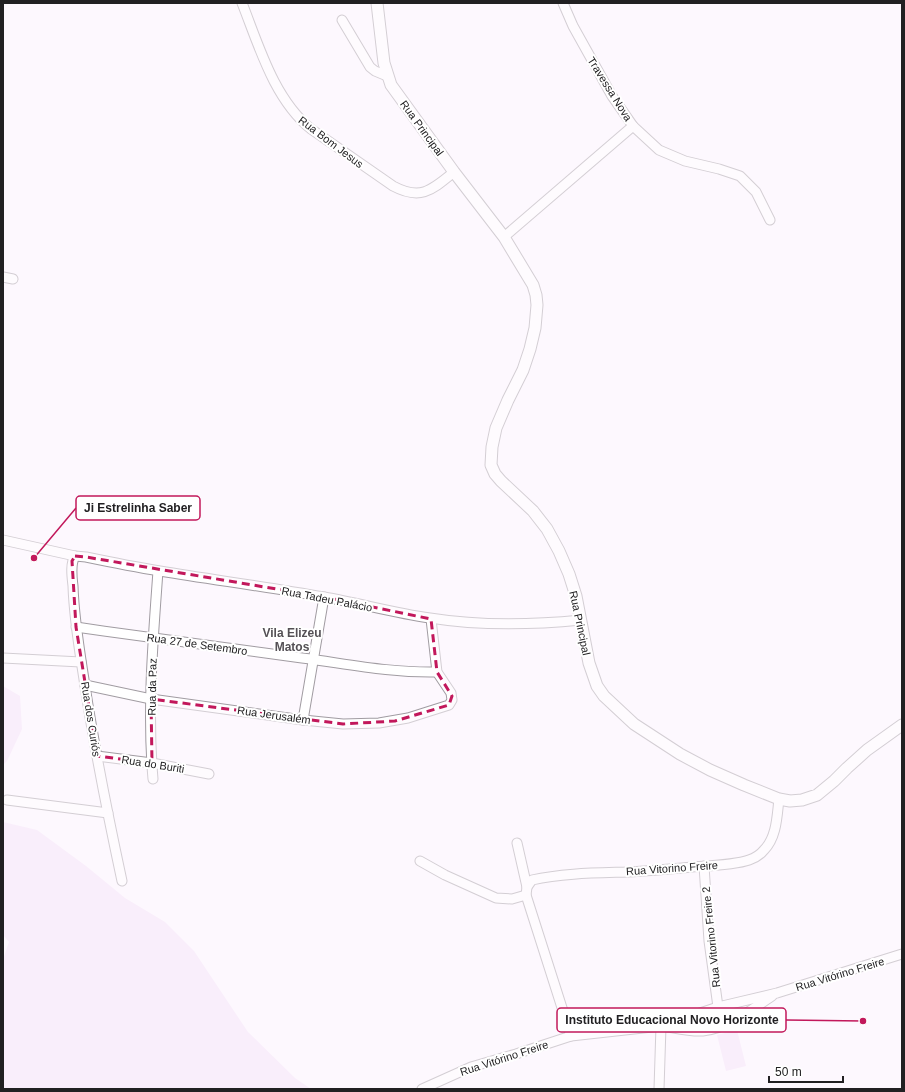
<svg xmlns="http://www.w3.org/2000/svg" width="905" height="1092" font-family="Arial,sans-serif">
  <rect width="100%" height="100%" fill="#fdf8fe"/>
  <!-- green -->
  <g fill="#f4e2f9">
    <path d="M3 686 20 696 22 729 7 761 3 765Z"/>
    <path d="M3 822 37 830 86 866 125 898 165 922 194 951 248 1032 295 1078 311 1089H3V959L9 942 3 935Z"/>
    <path d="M737 1030 746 1066 726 1071 717 1035Z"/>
  </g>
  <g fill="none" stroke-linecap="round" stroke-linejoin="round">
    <defs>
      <g id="minor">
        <path d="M242 3C259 46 274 99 311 129L393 186C421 201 432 190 454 172"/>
        <path d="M563 3 573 26 612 96 633 126 659 150 685 161 719 169 740 176 756 192 770 220"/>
        <path d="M342 20 370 67 375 71 387 76"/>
        <path d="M504 237 633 126"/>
        <path d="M3 277 13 279"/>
        <path d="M3 540 75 556 86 557C110 562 135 567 160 571 214 580 269 587 324 597 359 603 394 613 430 618 480 626 531 625 581 620"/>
        <path d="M75 556C70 564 72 577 73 586 74 620 80 653 85 686 95 751 108 816 122 881"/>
        <path d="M76 627C151 638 226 648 302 658 348 664 390 673 437 672"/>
        <path d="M3 658 81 662"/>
        <path d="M85 685 151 699 303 720 343 724 379 723 408 718 449 705 452 700 451 693 437 672 431 619"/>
        <path d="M303 720 324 597"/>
        <path d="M97 756 152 763 209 774"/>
        <path d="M153 779C147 710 153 640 158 571"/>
        <path d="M7 800 108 813"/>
        <path d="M517 843 527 887 526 895 571 1036"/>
        <path d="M420 861 445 875 496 898 512 899 526 895"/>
        <path d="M704 866 709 941 718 1007"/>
        <path d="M527 887 532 880C563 873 596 873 628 872 650 871 671 869 692 867 707 866 735 865 749 860 755 858 760 855 764 850 777 837 777 815 779 799"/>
        <path d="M662 1026C675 1028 690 1032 703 1031 726 1029 753 1009 772 996"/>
        <path d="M422 1089 471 1067 516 1054 571 1036 661 1026 718 1007 777 993 902 954"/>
        <path d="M659 1089 661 1026"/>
      </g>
      <path id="tertiary" d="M377 3 384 63 391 85 454 172 504 237 533 285 536 295 537 305 535 328 530 349 523 370 508 400 496 428 492 447 491 465 495 474 501 481 533 511 547 529 559 551 569 574 576 596 589 663 597 686 604 696 634 724 680 754 710 770 744 785 779 799 790 801 802 800 817 795 834 781 847 768 867 750 902 725"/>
    </defs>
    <!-- minor casing -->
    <use href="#minor" stroke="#a19ca2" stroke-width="11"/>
    <!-- tertiary casing -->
    <use href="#tertiary" stroke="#a19ca2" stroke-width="13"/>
    <!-- minor -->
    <use href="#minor" stroke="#fff" stroke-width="9"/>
    <!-- tertiary -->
    <use href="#tertiary" stroke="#fff" stroke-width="11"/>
  </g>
  <!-- marked area -->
  <path d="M0 0H905V1092H0ZM75 556 86 557 324 597 431 619 437 672 452 696 449 705 395 721 343 724 151 699 152 763 97 756 76 627 72 561Z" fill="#fdf8fe" fill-opacity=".55" fill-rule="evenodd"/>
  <path fill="none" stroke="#c2185b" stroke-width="3" stroke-dasharray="8 5" stroke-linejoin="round" d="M75 556 86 557 324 597 431 619 437 672 452 696 449 705 395 721 343 724 151 699 152 763 97 756 76 627 72 561Z"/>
  <g text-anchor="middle" stroke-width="4" stroke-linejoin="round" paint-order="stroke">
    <!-- street labels -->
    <g font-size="11" fill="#212022" stroke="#fff">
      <text transform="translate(610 89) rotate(58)" y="4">Travessa Nova</text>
      <text transform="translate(422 128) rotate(54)" y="4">Rua Principal</text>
      <text transform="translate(331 142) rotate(37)" y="4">Rua Bom Jesus</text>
      <text transform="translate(327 599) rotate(11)" y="4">Rua Tadeu Palácio</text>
      <text transform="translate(580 623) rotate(78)" y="4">Rua Principal</text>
      <text transform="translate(197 644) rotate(8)" y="4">Rua 27 de Setembro</text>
      <text transform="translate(152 687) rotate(-89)" y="4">Rua da Paz</text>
      <text transform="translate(274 715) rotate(8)" y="4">Rua Jerusalém</text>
      <text transform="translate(91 719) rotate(81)" y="4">Rua dos Curiós</text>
      <text transform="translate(153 764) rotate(9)" y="4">Rua do Buriti</text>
      <text transform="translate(672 868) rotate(-4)" y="4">Rua Vitorino Freire</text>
      <text transform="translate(711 937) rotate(-96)" y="4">Rua Vitorino Freire 2</text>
      <text transform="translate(840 974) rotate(-17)" y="4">Rua Vitórino Freire</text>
      <text transform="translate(504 1058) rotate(-18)" y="4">Rua Vitórino Freire</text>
    </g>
    <!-- neighbourhood labels -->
    <g font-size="12" font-weight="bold" fill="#545055" stroke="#fff">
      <text x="292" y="637">Vila Elizeu<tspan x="292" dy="14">Matos</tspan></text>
    </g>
  </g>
  <!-- callouts -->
  <path fill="none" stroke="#c2185b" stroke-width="1.5" d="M34 558L76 508M863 1021L786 1020"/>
  <g fill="#c2185b" stroke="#fff" stroke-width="1.5">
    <circle cx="34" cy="558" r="4"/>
    <circle cx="863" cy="1021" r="4"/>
  </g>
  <g fill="#fff" stroke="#c2185b" stroke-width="1.5">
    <rect x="76" y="496" width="124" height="24" rx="4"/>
    <rect x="557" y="1008" width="229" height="24" rx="4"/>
  </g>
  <g font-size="12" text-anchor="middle" font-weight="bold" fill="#212022">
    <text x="138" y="512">Ji Estrelinha Saber</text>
    <text x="672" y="1024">Instituto Educacional Novo Horizonte</text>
  </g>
  <!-- border -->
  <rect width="905" height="1092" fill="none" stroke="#212022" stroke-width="8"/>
  <!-- scale -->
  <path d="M769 1076v6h74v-6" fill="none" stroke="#212022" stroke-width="2"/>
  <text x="775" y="1076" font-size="12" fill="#212022" stroke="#ffffff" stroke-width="3" paint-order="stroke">50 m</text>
</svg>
